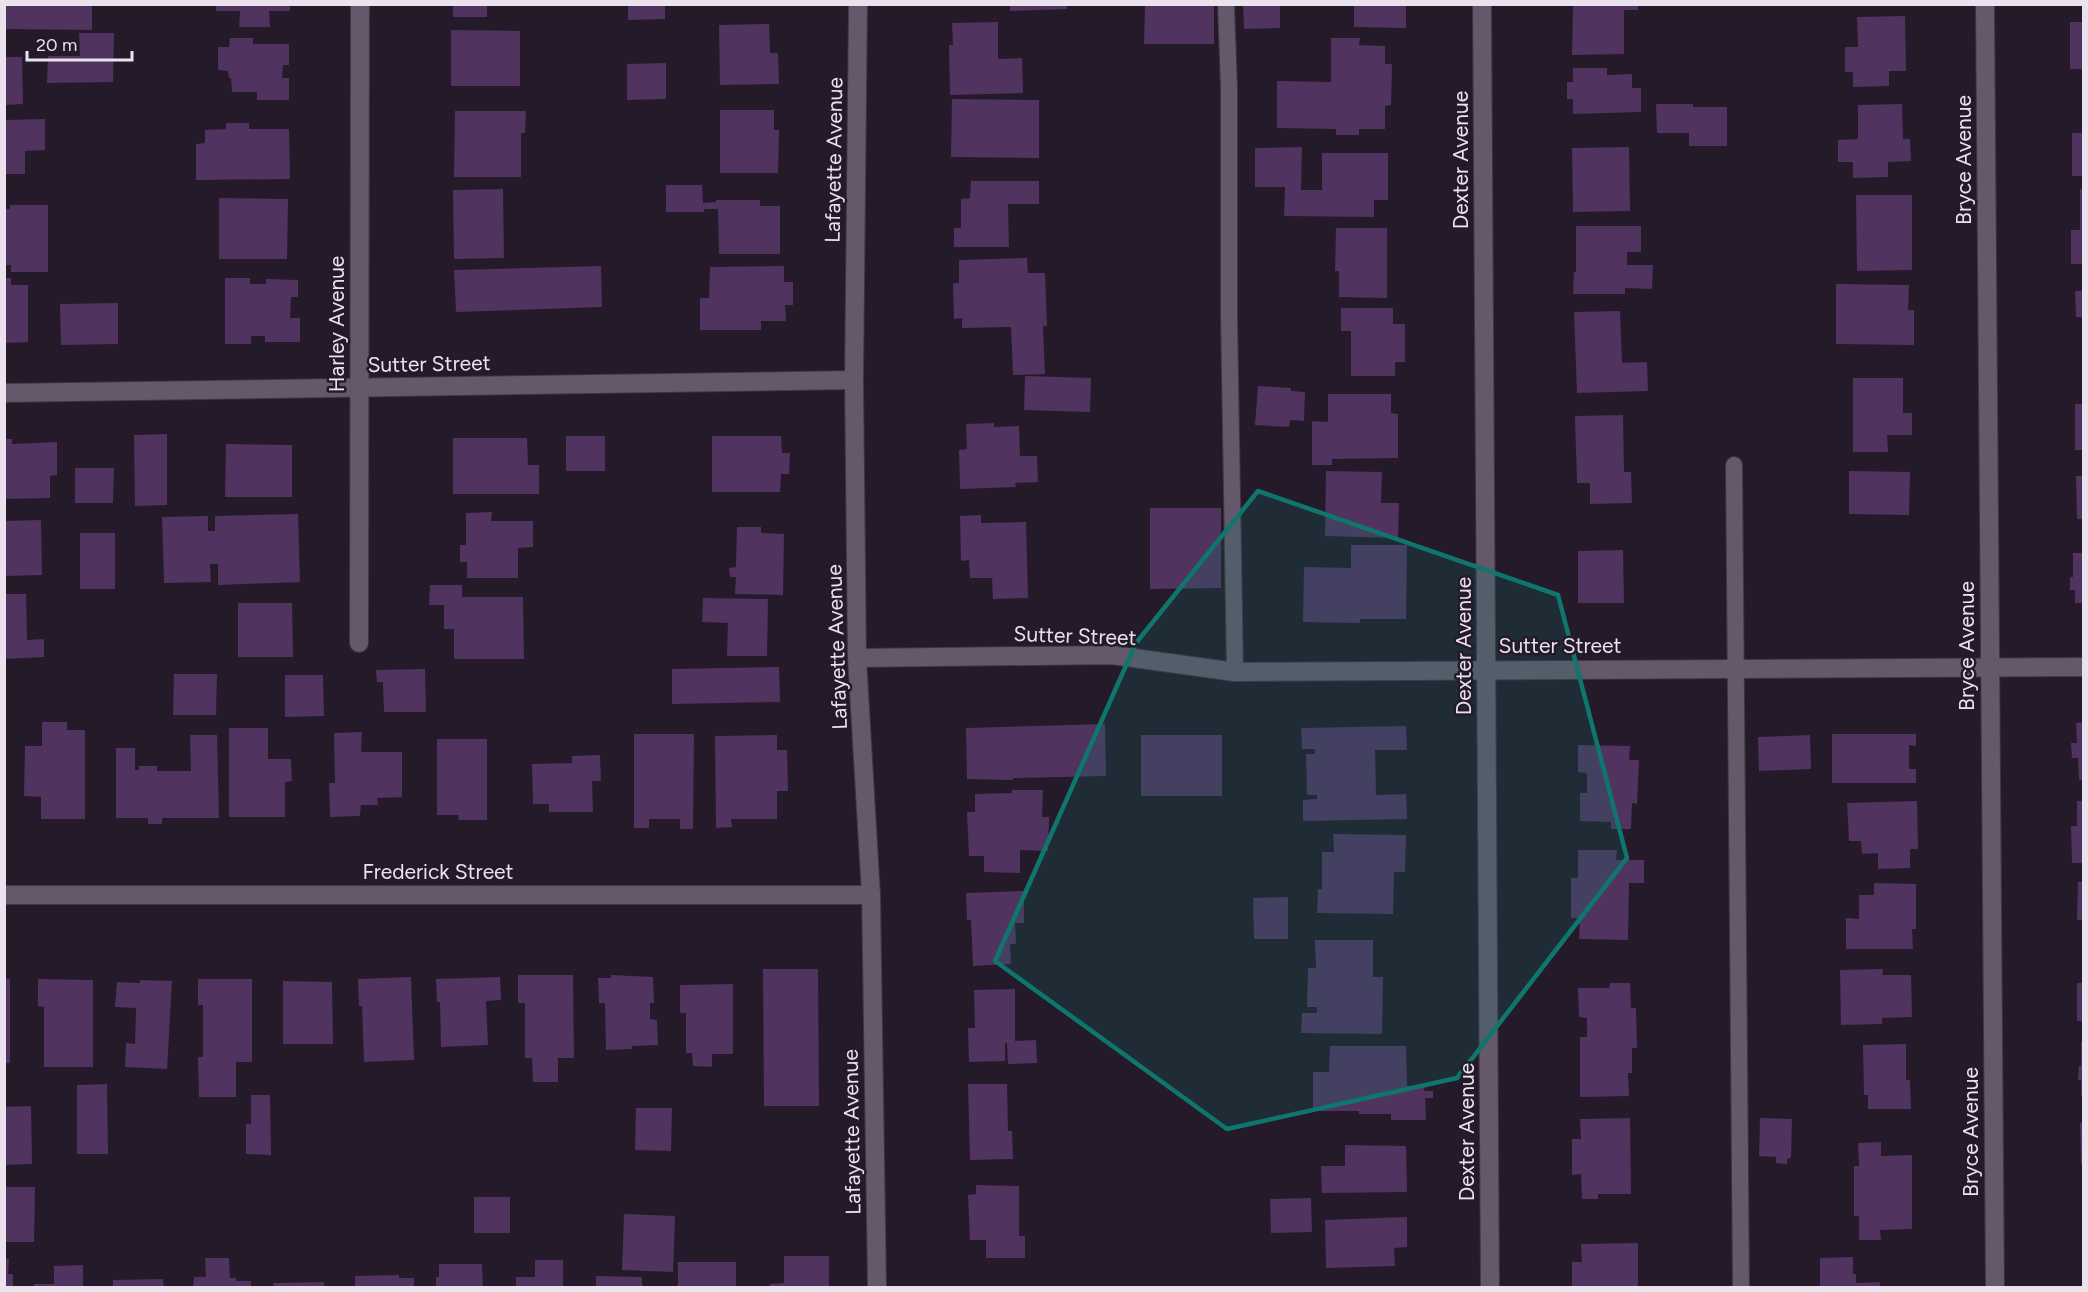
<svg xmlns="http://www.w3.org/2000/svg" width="2088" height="1292" font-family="Figtree,sans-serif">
  <rect width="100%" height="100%" fill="#241a29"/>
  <!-- building -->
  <g fill="#50335e">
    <path d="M4 4H92V30L4 29Z"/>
    <path d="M216 4H290V11H269L270 27H239L240 11H216Z"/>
    <rect x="453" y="4" width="34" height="13"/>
    <path d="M628 4H665V19L628 20Z"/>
    <path d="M1010 4H1067V9L1010 11Z"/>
    <path d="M1145 4H1214V44H1144Z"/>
    <path d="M1243 4H1280V28L1244 29Z"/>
    <path d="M1354 4H1406V28L1354 27Z"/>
    <path d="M1573 4H1638V10H1624V54L1572 55Z"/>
    <path d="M1905 16 1906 71H1889V86L1853 87V72H1845V47H1858L1857 17Z"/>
    <path d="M998 22V59L1022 58 1023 93 950 95 949 45H953L952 23Z"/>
    <rect x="2070" y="22" width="14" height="47"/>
    <path d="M769 24 770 53H778L779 84 720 85 719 25Z"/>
    <path d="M451 30 520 31V86H451Z"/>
    <path d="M79 33H114L113 82 47 83 48 56H80Z"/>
    <path d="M230 38H253V44H289V65H283L282 78H289V100H257V92H232L231 78H229L228 71 218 70V47H229Z"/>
    <path d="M1331 38H1360L1359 45 1385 46V64H1392L1391 105 1385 106V129H1359V135H1336V129L1277 128V81L1331 82Z"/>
    <path d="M4 57H22L23 104 4 105Z"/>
    <path d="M666 63V99L627 100V64Z"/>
    <path d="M1573 68H1607V75L1632 74V88H1641V112L1573 114V99H1567V82H1573Z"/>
    <path d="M952 99 1039 100V158L951 157Z"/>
    <path d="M1656 104H1693V107H1727V146H1689V133H1657Z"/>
    <path d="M1902 104 1903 139H1910L1911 161 1888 162V177L1853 178V162H1838V140L1858 139V105Z"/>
    <path d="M720 110H774V130H779L778 173H720Z"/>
    <path d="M455 111H526L525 133H521V177H454Z"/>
    <path d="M45 119V150L25 151V174H4V120Z"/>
    <path d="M226 123H249V129H289L290 179 196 180V144L205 143V130L226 129Z"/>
    <rect x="2072" y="133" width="12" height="43"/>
    <path d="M1302 147 1301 190H1322V153H1388V200H1374V217L1284 216 1285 187H1255V148Z"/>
    <path d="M1629 147 1630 211 1573 212 1572 148Z"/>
    <path d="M971 181H1039V204H1008L1009 247H954V228H961V199L970 198Z"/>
    <path d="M666 185H702L703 203 716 202V200H760V206H780V254H719L718 209H704V212H666Z"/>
    <path d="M503 189 504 258 454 259 453 190Z"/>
    <path d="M2080 189H2084V264H2071V230H2080Z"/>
    <path d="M1856 195H1912V270L1857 271Z"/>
    <path d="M219 198 288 199 287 259H219Z"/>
    <path d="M10 205H48V272H11V265H4V209H10Z"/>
    <path d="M1576 226H1641V252H1627V265H1653L1652 289 1625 288V294H1573L1574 272H1576Z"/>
    <path d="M1336 228H1387V298L1339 297V271H1335Z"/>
    <path d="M1027 258 1028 273H1045L1047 326H1043L1045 374 1013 375 1011 327 962 328V318L954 319 953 283H959V260Z"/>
    <path d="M601 266 602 307 456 312 454 270Z"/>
    <path d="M784 266V282H793V305H785L786 321H761V330H700V298H709L710 267Z"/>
    <path d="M4 278H11V285H28V342L4 343Z"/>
    <path d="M225 278H250V284H266V279L298 280V297H291L290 318H300V342H265V336H251V344H225Z"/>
    <path d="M1836 284 1909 285 1908 310H1914V345L1836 344Z"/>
    <path d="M2075 291H2084V317H2076Z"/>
    <path d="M118 303V344L61 345 60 304Z"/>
    <path d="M1341 308H1393V324H1405V362H1395V376H1351V331H1341Z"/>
    <path d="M1620 311 1622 363 1647 362 1648 391 1577 393 1574 312Z"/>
    <path d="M1025 376 1091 378 1090 412 1024 410Z"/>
    <path d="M1853 378H1903V413H1912V435H1887L1888 452H1853Z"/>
    <path d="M1258 386 1291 388V391L1305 392 1304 421 1290 420 1289 427 1255 425Z"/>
    <path d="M1328 394H1391V413L1398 414V458L1332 459V465H1312V421L1328 422Z"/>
    <rect x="2075" y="404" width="9" height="46"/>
    <path d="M1623 415 1624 472H1631L1632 503 1590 504V483H1577L1575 416Z"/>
    <path d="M994 423V427L1019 426 1020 456H1037L1038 482 1015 483 1016 487 960 489 959 450 967 449 966 424Z"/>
    <path d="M167 434V505L135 506 134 435Z"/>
    <rect x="566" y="436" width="39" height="35"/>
    <path d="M712 436H781L782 453H790L789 474H781L780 492H712Z"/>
    <path d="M453 438H527L528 465H539V494H453Z"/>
    <path d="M4 439H12V444L57 442V475L50 476V498L4 499Z"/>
    <path d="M226 444 292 445V497H225Z"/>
    <path d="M75 468H114L113 503H75Z"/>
    <path d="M1326 471 1382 472 1381 503H1399L1398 538 1325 536Z"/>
    <path d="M1849 471 1910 472 1909 515 1849 514Z"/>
    <path d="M2076 476H2084V519H2077Z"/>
    <path d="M1150 508H1221V588L1150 589Z"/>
    <path d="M492 512 491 521H533V547L518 548V578H467V562H460V545H466V513Z"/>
    <path d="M298 514 300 582 218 585V564H210L211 582 164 583 162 517 208 516V531H215V516Z"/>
    <path d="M981 515V523L1026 522 1028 598 993 599 992 578H970L969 560 961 561 960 516Z"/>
    <path d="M41 520 42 575 4 576V521Z"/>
    <path d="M737 527H761V533L784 534 783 595 735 594 736 577H730L729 568 736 567Z"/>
    <rect x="80" y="533" width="35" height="56"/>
    <path d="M1351 545H1407L1406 619H1360V623L1303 622 1304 567 1351 568Z"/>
    <path d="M1623 550 1624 603H1578V551Z"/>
    <path d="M2073 553H2084V603H2075V590H2070V577H2073Z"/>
    <path d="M430 585H462V597H523L524 659H454V629H444V605H429Z"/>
    <path d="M4 594H26L27 640 44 639V657L4 659Z"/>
    <path d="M703 598 768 599 767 656H727L728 623 702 622Z"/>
    <path d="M238 603H292L293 657H238Z"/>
    <path d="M779 667 780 702 672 704V669Z"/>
    <path d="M425 669 426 712H384L383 682H377L376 670Z"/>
    <path d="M174 674H217L216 715H173Z"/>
    <path d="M285 675H323L324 716 285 717Z"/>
    <path d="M42 722H67V730H85V819H41V797L24 796 25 746H42Z"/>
    <path d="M2084 722V780H2079L2078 758H2072L2071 743H2077L2076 723Z"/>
    <path d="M1105 724 1106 776 1013 778V780L967 779 966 728Z"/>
    <path d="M1406 726 1407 750H1375L1376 795 1406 794 1407 819 1303 821V800L1317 799V795H1307L1306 754H1315V749H1302L1301 728Z"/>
    <path d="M229 728H268V759H291L292 781 285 782V817H229Z"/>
    <path d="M362 732 361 752H402V797L377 798 378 805H361L360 816 330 817 329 783H335L334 733Z"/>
    <path d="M634 734H694L693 829H680V819H649V828H634Z"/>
    <path d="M1832 734H1916V746L1909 745V769H1916V783H1832Z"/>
    <path d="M190 735H217L219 818H162V824H148V818H116V748H135V770H139V766H157V771H191Z"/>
    <path d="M777 735V750H787L788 791H777V819H731L732 827 716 828 715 736Z"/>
    <rect x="1141" y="735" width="81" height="61"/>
    <path d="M1810 735 1811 769 1759 771 1758 737Z"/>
    <path d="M437 739H487V820H458L459 815H437Z"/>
    <path d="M1578 745 1630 746 1629 760H1639L1637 804 1632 803 1631 829H1611V822L1580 821V793H1587V773L1578 772Z"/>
    <path d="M600 755 601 781H592L593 812H549V804H533L532 764 572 763V756Z"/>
    <path d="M1012 790H1043L1042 817H1049L1048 851 1020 850V873L984 872V856H969L967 812H975V794L1012 793Z"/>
    <path d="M1917 801 1918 849H1910V868L1878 869V853L1862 854 1861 841H1849L1847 803Z"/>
    <path d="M2077 801H2084V863H2072L2071 826H2077Z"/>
    <path d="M1333 834 1406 835 1405 872H1394L1393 914 1317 913 1318 889H1322V852H1334Z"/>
    <path d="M1578 850H1617L1616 860H1644V883H1629L1628 940 1579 939 1580 918H1571V878H1578Z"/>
    <path d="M2078 882H2084V920H2077Z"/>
    <path d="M1874 883 1916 884V929H1912L1913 949H1846V918L1859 919V895H1874Z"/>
    <path d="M1024 891V923H1015L1016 944H1010L1011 964 973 966 971 920H967L966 893Z"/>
    <path d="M1288 897V939H1254L1253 898Z"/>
    <path d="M1315 940H1373V977H1383L1382 1034 1301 1033 1302 1013H1317V1007H1307L1308 968H1316Z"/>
    <path d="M763 969H818L819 1106H764Z"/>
    <path d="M1883 969 1882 975H1911L1912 1017 1882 1018V1024L1841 1025 1840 970Z"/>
    <path d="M518 975H573L574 1058H558V1082H533L532 1058H525V1003H518Z"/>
    <path d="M611 975 653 977 654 1003H650V1019L657 1020 658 1045 632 1046V1049L606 1050 605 1003H599L598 978H611Z"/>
    <path d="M411 977 414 1060 364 1062 362 1006H359L358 979Z"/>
    <path d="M500 977 501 1000 486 1001 488 1045 441 1047 440 1002H437L436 979Z"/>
    <rect x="4" y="979" width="6" height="84"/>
    <path d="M38 979 93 980V1067H44V1007L38 1006Z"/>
    <path d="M198 979H252V1062H236V1097H199L198 1057H203V1005H198Z"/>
    <path d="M140 980 172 981 167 1069 125 1067 126 1043 135 1044 136 1008 115 1007 117 982 140 983Z"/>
    <path d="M283 981 332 982 333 1044H283Z"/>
    <path d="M1610 983H1630L1631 1008H1636L1637 1048H1632V1073H1628L1629 1096 1580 1097V1037H1587V1018L1579 1017 1578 988H1609Z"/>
    <rect x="2077" y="983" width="7" height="38"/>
    <path d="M733 984V1054H712V1067L693 1066 692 1053H686V1013H680V985Z"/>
    <path d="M1015 989V1041L1036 1040 1037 1063 1008 1064 1007 1043H1005V1061L969 1062 968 1028H975L974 990Z"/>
    <path d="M2081 1042H2084V1096H2081V1080H2078L2079 1066H2081Z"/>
    <path d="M1906 1044V1080H1910L1911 1109H1868V1095H1864L1863 1045Z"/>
    <path d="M1330 1046H1406L1407 1086H1425L1424 1091H1433V1098H1425L1426 1120H1391V1114H1359V1111H1313V1072H1329Z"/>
    <path d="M107 1084 108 1154H77V1085Z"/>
    <path d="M968 1084H1007L1008 1131H1012L1013 1159 970 1160Z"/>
    <path d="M251 1095H270L271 1155 246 1154V1124H251Z"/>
    <path d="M31 1106 32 1164 4 1165V1107Z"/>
    <path d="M636 1108H672L671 1151 635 1150Z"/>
    <path d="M1630 1118 1631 1194H1598V1199H1582L1581 1174 1572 1175V1139H1581L1580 1119Z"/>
    <path d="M1760 1118 1792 1119 1791 1158 1787 1159V1164L1776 1163V1157L1759 1156Z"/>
    <path d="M2080 1123H2084V1164H2081Z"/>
    <path d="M1881 1142V1156L1912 1155V1229L1880 1230 1881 1240H1859V1216H1854V1166H1859L1858 1143Z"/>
    <path d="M1345 1145 1406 1146 1407 1192 1322 1193 1321 1166H1345Z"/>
    <path d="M976 1185 1019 1186V1236H1025V1258H986V1240H970L968 1195 976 1194Z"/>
    <path d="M4 1187H35L34 1242H4Z"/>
    <rect x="474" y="1197" width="36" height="36"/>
    <path d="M1311 1198 1312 1232 1271 1233 1270 1199Z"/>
    <path d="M624 1214 675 1216 673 1272 622 1270Z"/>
    <path d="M1407 1217V1247L1394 1248 1395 1266 1326 1268 1325 1220Z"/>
    <path d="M1638 1243V1288H1572V1262H1582L1581 1244Z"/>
    <path d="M784 1256H829V1288H770V1284L784 1283Z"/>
    <path d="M1853 1257V1274H1856V1283L1880 1282V1288H1820V1258Z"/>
    <path d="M205 1258H229L230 1278H236V1281H251V1288H193L194 1277H206Z"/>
    <path d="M4 1259H9L8 1274H13V1288H4Z"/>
    <path d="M535 1260H563V1288H516V1277H535Z"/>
    <rect x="678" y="1262" width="58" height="26"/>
    <path d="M439 1264H482L483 1288H436V1277H439Z"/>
    <path d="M83 1265V1288H34V1284H54V1266Z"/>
    <path d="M399 1275V1278H414V1288H355V1276Z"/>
    <path d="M596 1276 642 1277V1288H596Z"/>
    <path d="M163 1279 164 1288H113V1280Z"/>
    <path d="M324 1282V1288H274L273 1283Z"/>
  </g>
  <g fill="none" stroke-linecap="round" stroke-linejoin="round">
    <defs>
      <g id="lane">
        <path d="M1226 4 1229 88V316L1235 672"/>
        <path d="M1734 465 1741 1288"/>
      </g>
      <g id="street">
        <path d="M858 4 854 380 857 658 871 895 877 1288"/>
        <path d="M1482 4 1490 1288"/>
        <path d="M1985 4 1995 1288"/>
        <path d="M4 393 854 380"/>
        <path d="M359 643 360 4"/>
        <path d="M857 658 1112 655 1235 672 2084 667"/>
        <path d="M4 895H871"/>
      </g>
    </defs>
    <!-- lane casing -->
    <use href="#lane" stroke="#3e3642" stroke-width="18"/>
    <!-- street casing -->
    <use href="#street" stroke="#3e3642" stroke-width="20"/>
    <!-- lane -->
    <use href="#lane" stroke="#64586a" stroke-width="16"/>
    <!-- street -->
    <use href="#street" stroke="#64586a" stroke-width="18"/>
  </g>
  <!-- marked area -->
  <path fill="#0f766e" fill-opacity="0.2" stroke="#0f766e" stroke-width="4.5" stroke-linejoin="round" d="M1258 491 1558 595 1627 858 1457 1078 1227 1129 995 961 1136 643Z"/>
  <g text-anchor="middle" stroke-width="5" stroke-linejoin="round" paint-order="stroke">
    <!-- street labels -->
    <g font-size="21" fill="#eae3ee" stroke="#241a29">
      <text transform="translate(834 160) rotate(-89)" y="7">Lafayette Avenue</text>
      <text transform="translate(1461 160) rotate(-90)" y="7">Dexter Avenue</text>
      <text transform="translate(1964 160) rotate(-90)" y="7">Bryce Avenue</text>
      <text transform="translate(337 324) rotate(-90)" y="7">Harley Avenue</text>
      <text transform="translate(429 364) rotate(-1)" y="7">Sutter Street</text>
      <text transform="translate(1075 636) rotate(2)" y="7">Sutter Street</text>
      <text transform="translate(1464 646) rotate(-90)" y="7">Dexter Avenue</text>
      <text x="1560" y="653">Sutter Street</text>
      <text transform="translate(1967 646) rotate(-90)" y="7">Bryce Avenue</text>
      <text transform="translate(837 647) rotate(-92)" y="7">Lafayette Avenue</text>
      <text x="438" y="879">Frederick Street</text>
      <text transform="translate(852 1132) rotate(-91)" y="7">Lafayette Avenue</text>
      <text transform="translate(1467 1132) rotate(-90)" y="7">Dexter Avenue</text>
      <text transform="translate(1971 1132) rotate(-90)" y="7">Bryce Avenue</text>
    </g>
  </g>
  <!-- border -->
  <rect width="2088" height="1292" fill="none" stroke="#eae3ee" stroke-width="12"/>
  <!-- scale -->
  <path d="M27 51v9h105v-9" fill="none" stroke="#eae3ee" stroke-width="3"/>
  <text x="36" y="51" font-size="18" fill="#eae3ee" stroke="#241a29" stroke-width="4.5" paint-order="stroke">20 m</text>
</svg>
